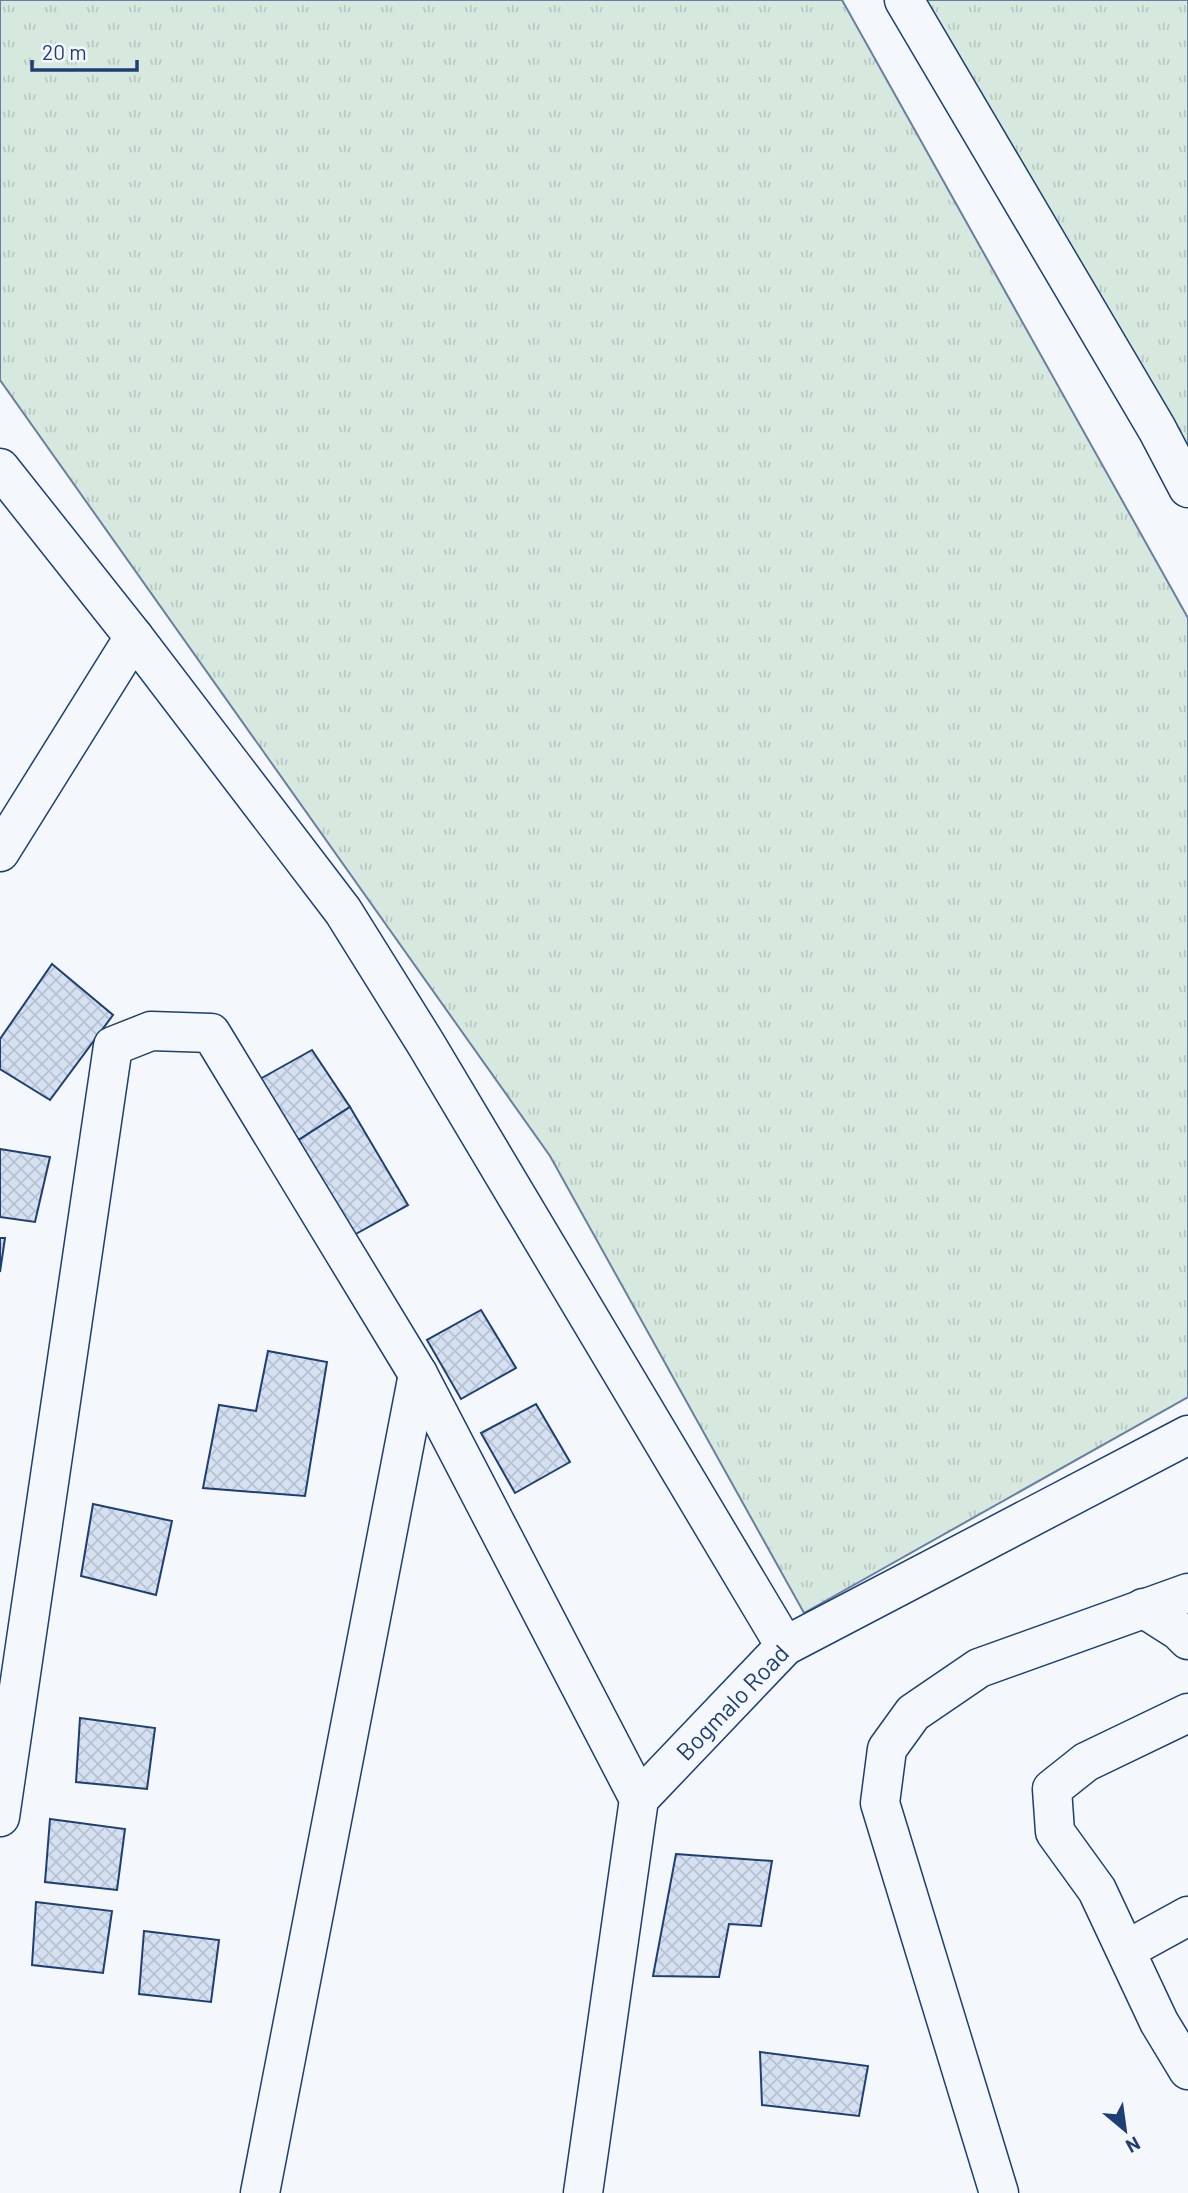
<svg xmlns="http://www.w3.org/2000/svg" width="1188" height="2193" font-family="Barlow,sans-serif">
  <defs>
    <pattern id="grass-tufts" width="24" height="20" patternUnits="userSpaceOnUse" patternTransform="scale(1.75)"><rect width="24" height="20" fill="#d7e8df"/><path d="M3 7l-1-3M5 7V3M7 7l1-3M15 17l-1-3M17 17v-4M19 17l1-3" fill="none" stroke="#b8c8c3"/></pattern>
    <pattern id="building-cross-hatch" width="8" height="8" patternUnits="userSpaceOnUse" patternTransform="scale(1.75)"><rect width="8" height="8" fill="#d5e0f0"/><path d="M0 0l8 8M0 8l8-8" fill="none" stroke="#b6c1d1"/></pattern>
  </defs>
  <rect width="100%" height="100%" fill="#f4f7fb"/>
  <!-- grass -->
  <g fill="url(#grass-tufts)" stroke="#687fa3" stroke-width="2">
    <path d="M0 0H842L1188 618V1397L804 1613 550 1156 0 380Z"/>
    <path d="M917 0H1188V478Z"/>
  </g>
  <!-- building -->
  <g fill="url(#building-cross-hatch)" stroke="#1d3f73" stroke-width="2">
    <path d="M52 964 113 1015 50 1100 0 1069V1039Z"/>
    <path d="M312 1050 350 1107 297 1141 260 1079Z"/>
    <path d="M350 1107 408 1205 354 1235 297 1141Z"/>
    <path d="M0 1149 50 1157 35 1222 0 1217Z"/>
    <path d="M0 1238H5L0 1272Z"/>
    <path d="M481 1310 516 1368 461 1399 427 1340Z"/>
    <path d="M268 1351 327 1362 305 1496 203 1488 219 1405 256 1411Z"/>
    <path d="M536 1404 570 1462 515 1493 481 1433Z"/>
    <path d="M93 1504 172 1521 156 1595 81 1576Z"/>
    <path d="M80 1718 155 1728 147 1789 76 1782Z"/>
    <path d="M50 1819 125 1829 117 1890 45 1882Z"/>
    <path d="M676 1854 772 1861 761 1926 729 1924 719 1977 653 1976Z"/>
    <path d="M36 1902 112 1911 103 1973 32 1965Z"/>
    <path d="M144 1931 219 1940 211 2002 139 1994Z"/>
    <path d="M760 2052 868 2066 859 2116 762 2105Z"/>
  </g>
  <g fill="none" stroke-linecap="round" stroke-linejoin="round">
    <defs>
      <g id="minor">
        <path d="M904 0 1157 429 1188 488"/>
        <path d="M0 468 134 637 343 911 426 1044 785 1646"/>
        <path d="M0 852 134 637"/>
        <path d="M1143 1608 1179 1631 1188 1640"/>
        <path d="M1188 1713 1086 1762 1052 1789 1055 1832 1097 1890 1159 2022 1188 2070"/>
        <path d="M0 1817 113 1046 151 1031 211 1033 418 1374 639 1799"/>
        <path d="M1126 1950 1188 1916"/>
        <path d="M260 2193 418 1374"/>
        <path d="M583 2193 639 1799 785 1646 1188 1435"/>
        <path d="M999 2193 880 1803 887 1749 913 1713 979 1668 1188 1593"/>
      </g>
    </defs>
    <!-- minor casing -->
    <use href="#minor" stroke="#1d3f73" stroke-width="41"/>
    <!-- minor -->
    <use href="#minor" stroke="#f4f7fb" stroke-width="38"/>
  </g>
  <g text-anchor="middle" stroke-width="5" stroke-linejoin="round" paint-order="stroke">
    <!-- street labels -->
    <g font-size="24" fill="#1d3f73" stroke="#f4f7fb">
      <text transform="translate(733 1703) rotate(-46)" y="8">Bogmalo Road</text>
    </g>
  </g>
  <!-- north arrow -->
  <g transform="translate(1125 2130) rotate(151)" stroke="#f4f7fb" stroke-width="5" paint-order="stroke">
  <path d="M0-5L12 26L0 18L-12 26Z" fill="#1d3f73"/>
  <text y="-10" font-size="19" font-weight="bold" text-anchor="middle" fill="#1d3f73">N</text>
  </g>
  <!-- scale -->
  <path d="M32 60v10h105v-10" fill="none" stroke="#1d3f73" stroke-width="3.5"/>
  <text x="42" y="60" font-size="21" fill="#1d3f73" stroke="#f4f7fb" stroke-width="5" paint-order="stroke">20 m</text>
</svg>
